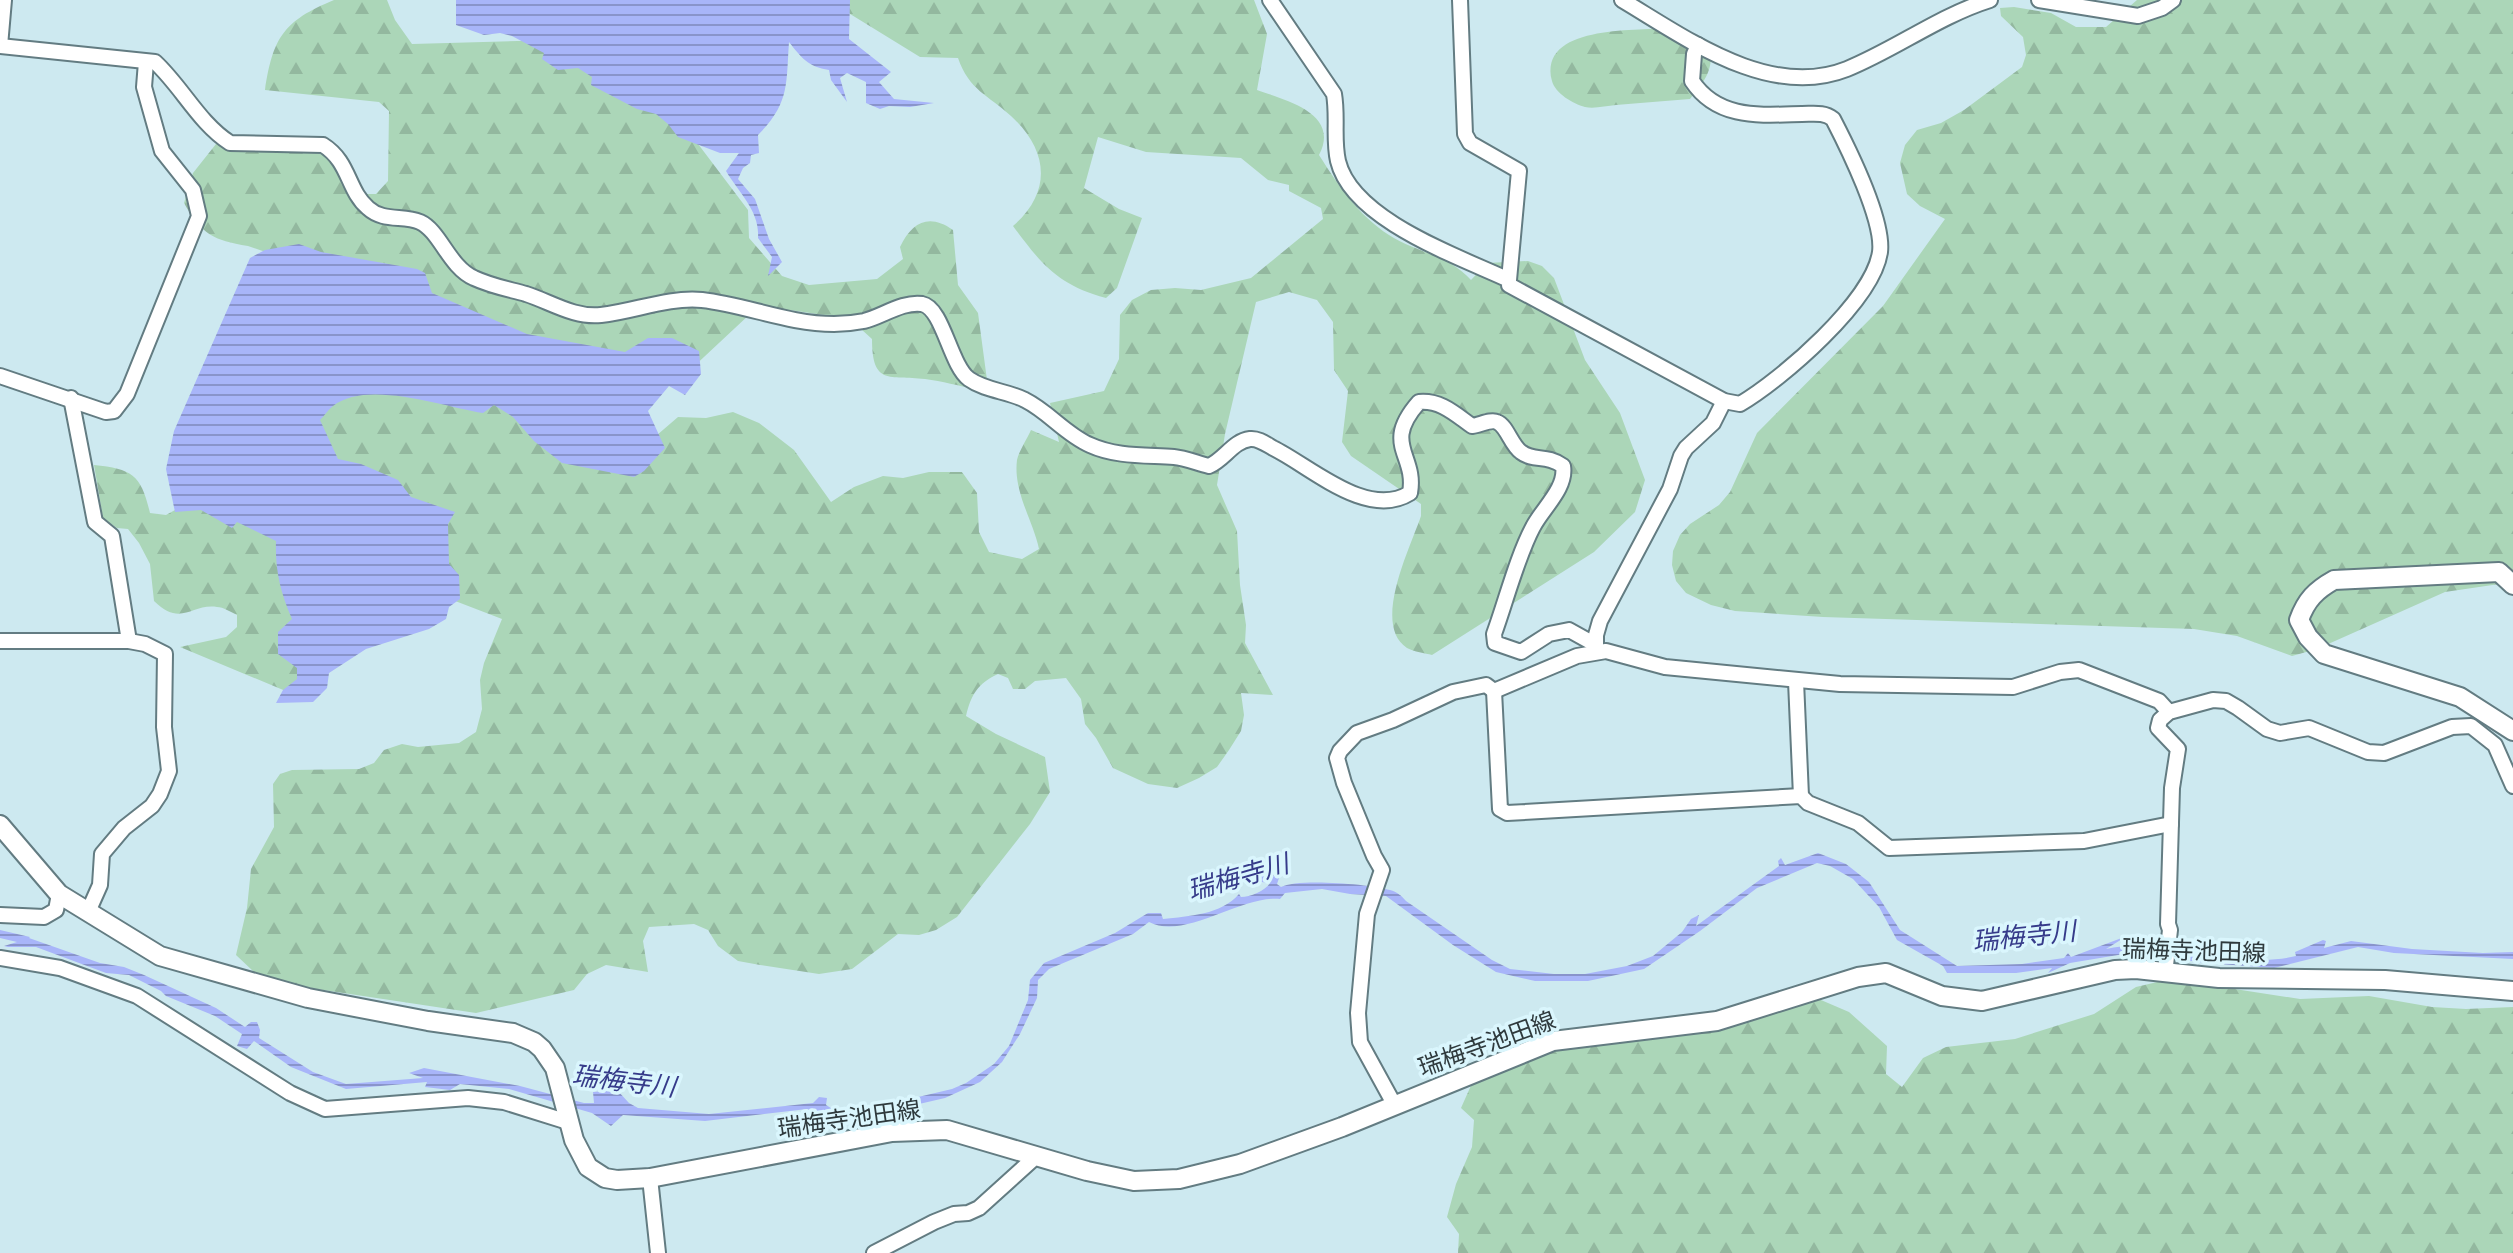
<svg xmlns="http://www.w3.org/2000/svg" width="2513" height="1253" font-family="Mulish,'Noto Sans JP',sans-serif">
  <defs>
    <pattern id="forest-firs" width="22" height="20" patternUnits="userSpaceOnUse" patternTransform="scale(2)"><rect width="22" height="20" fill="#abd6b8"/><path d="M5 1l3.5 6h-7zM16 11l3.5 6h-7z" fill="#93b89f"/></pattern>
    <pattern id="water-rules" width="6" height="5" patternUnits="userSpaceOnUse" patternTransform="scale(2)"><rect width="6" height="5" fill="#a8b5f9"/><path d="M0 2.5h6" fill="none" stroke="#8994cb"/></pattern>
  </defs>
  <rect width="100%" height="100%" fill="#cde9f0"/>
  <!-- forest -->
  <g fill="url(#forest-firs)">
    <path d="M334 0H387L395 20 412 44 557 40 689 132 748 210 749 238 782 276 809 285 877 279 903 259 900 247C912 222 929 213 953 230L958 285 978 313 987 380 975 389C959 386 942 381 925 379 889 375 872 386 872 339L861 329 837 317 790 310 750 314 689 371 547 349 248 246C213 240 202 235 184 203L193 173 216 144 249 139 325 155 365 194H376L388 181 389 111 379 102 265 90C273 38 283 21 334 0Z"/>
    <path d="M842 0H1254L1267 34 1257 90C1285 100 1341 113 1319 155 1338 185 1358 215 1389 235 1415 252 1449 255 1471 280L1487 263 1528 261 1542 266 1554 278 1585 360 1620 413 1645 480 1635 512 1594 552 1432 655C1425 653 1414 652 1407 648 1371 625 1411 546 1421 516V504L1351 456 1342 442 1348 391 1334 370 1333 322 1317 300 1289 292 1256 302 1225 434 1217 485 1237 531 1240 585 1246 625 1245 643 1273 695 1241 693 1244 715 1241 731 1229 750 1217 767 1199 778 1177 788 1148 784 1113 768 1096 738 1085 724 1081 699 1066 678 1035 681 1025 689H1013L1008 678 998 674C978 683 971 695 966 716L996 734 1045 757 1050 792 1030 824 957 917 936 930 919 935 898 934 852 969 819 974 760 965 738 961 718 946 708 930 694 924 649 927 643 941 648 972 606 965 587 974 574 990 476 1013 310 988 254 972 236 955 247 908 251 869 274 827 273 784 280 774 292 770 359 769 374 763 384 750 402 744 418 747 459 743 476 732 482 709 480 680 484 663 502 619 437 594 316 456 311 410 352 381 493 389 628 460 678 417 706 418 733 412 759 423 794 450 831 502 854 487 883 476 903 478 929 472H962L977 493 979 532 989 552 1022 559 1039 549C1033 520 1013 492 1017 460 1019 451 1027 439 1031 430L1059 442 1050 403 1104 391 1119 359 1120 315 1132 300 1151 290 1175 288 1201 290 1251 278 1323 219 1321 208 1289 191V185L1268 180 1241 158 1146 152 1098 137 1084 188 1119 209 1142 218 1117 288 1106 298C1058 285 1042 265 1013 226 1052 192 1049 151 1011 116 988 95 969 90 958 58L920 57 842 9Z"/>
    <path d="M2137 0H2513V582L2445 592 2317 649 2292 656 2237 636 2194 629 1823 617 1735 611 1711 605 1686 593 1676 581 1672 565 1673 551 1680 535 1690 524 1719 505 1730 492 1757 433 1883 306 1945 219 1920 206 1907 194 1900 163 1905 145 1917 130 1941 123 1964 110 2022 67 2026 55 2023 37 2001 16 2000 8 2014 7 2051 13 2076 27H2106Z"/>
    <path d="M1669 28 1710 49C1714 71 1703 83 1690 99 1665 101 1640 103 1616 105 1606 106 1594 109 1585 107 1573 104 1555 93 1552 81 1538 25 1634 31 1669 28Z"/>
    <path d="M94 465C133 469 141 475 150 513L166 515 184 505 261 524 285 547 303 672 288 692 180 647 226 637 237 627V615C231 612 223 607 217 607 192 603 181 628 154 601L150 564 139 543 128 529 117 528 103 518Z"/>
    <path d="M2170 979 2300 999 2369 996 2432 1007 2466 1009 2513 1007V1253H1458L1459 1234 1447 1217 1456 1184 1472 1147 1474 1120 1461 1108 1473 1081 1561 1030 1665 1035 1814 997 1849 1012 1887 1046 1886 1074 1902 1087 1923 1058 1946 1047 2015 1039 2094 1014 2136 987Z"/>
  </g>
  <!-- water -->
  <g fill="url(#water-rules)">
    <path d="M456 0H850L849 39 891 72 879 82 894 99 934 103 910 107 889 106 880 109 866 103V82L847 73 840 78 847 102 831 80 829 70C808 67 801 57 789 42 786 84 790 103 758 135L759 153 751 155 750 163 743 168 738 179 755 199 769 239 782 262 768 276 772 257 758 238C760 211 739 193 726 171L739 153H720L678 137 668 124 656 114 637 109 591 85 592 77 578 68 558 70 542 59 544 53 512 36 500 33 484 35 456 25Z"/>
    <path d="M299 244 321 252 417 269 425 273 432 293 527 334 625 352 648 338H672L699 351 701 374 685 395 669 386 648 411 665 448 644 471 634 477 562 463 534 441 513 417 494 405 483 413C444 407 367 379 333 406 328 410 324 416 320 420L338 459 361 464 398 480 411 497 455 512 448 524 449 564 459 575 460 599 449 607 446 619 429 629 366 649 329 673 327 688 313 702 276 703 283 690 297 679V668L278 654V632L292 619C280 592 275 569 276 541L237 522 232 528 201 510 175 512 166 469 174 431 250 258 265 250Z"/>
    <path d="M1818 853 1846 864 1869 882 1900 930 1957 966 2022 964 2064 958 2068 953 2071 957 2127 936 2106 949C2166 935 2234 971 2296 956L2295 952 2323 940 2326 941 2324 948 2351 941 2412 949 2483 953 2513 952V959L2394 953 2358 947 2274 968 2206 963 2163 957 2143 958 2130 953 2070 963 2048 973 2052 968 2016 973H1947L1943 966 1897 940 1879 907 1853 879 1830 866 1817 863 1757 888 1700 931 1644 969 1588 981H1535L1496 972 1453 945 1386 896 1350 894 1322 889 1285 893 1280 899C1241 895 1184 941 1149 922L1133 934 1049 969 1038 980 1037 998 1020 1034 1002 1062 980 1082 945 1098 837 1123 807 1109 705 1121 623 1115 611 1126 592 1113 509 1089 460 1084 450 1090 425 1087 427 1082 346 1089 291 1067 254 1041 247 1049 237 1046 242 1034 215 1016 166 996 161 991 129 975 106 973 36 947H8L4 946 17 942 0 938V930L30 937 29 938 100 963 124 967 144 975 216 1008 245 1027 251 1022H257L260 1030 259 1038 313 1072 346 1084 423 1078 409 1073 424 1068 520 1086 584 1103H594L593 1092 617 1090 629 1103 638 1108 709 1114 813 1103 819 1097 827 1098 826 1105 842 1115 952 1089 966 1083 994 1064 1009 1046 1028 1000 1030 980 1044 963 1115 933 1148 913H1161L1163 919C1189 916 1221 915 1239 894L1241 897C1250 897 1265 891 1270 883L1253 881 1255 877 1277 867 1279 878 1277 884 1281 887C1297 878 1370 884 1390 890 1397 892 1402 896 1406 901L1492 960 1510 969 1554 974H1585L1627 966 1653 956 1682 932 1691 919 1699 915 1696 926 1779 866 1778 861 1781 858 1785 865Z"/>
  </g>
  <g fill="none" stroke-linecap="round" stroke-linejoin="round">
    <defs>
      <g id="minor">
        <path d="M1270 0 1334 94C1338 117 1333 139 1338 161 1352 220 1460 257 1509 280V285L1724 401 1740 404C1781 380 1873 301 1880 252 1884 221 1848 148 1833 119 1824 112 1814 114 1802 114 1761 115 1718 120 1692 81L1694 54 1698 45"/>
        <path d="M1460 0 1465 134 1470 143 1519 171 1509 280"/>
        <path d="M1622 0C1686 38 1769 100 1847 69 1896 49 1939 16 1990 0"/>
        <path d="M2039 0 2138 16 2162 8 2173 0"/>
        <path d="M0 46 155 62C182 87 199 123 230 143L323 145C350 162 347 190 368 208 383 222 403 215 420 222 440 231 449 267 474 278 491 286 508 289 526 294 551 302 574 318 601 315 636 311 667 297 702 300 746 305 789 324 834 324 843 324 854 323 864 321 881 317 903 301 922 304 943 308 950 365 969 379 986 391 1008 391 1025 400 1049 412 1065 434 1090 445 1116 457 1146 455 1174 457 1185 458 1197 463 1209 466 1224 460 1233 441 1250 439 1258 438 1266 444 1273 448 1310 466 1367 520 1410 493 1417 454 1381 445 1419 402 1441 400 1455 414 1472 426 1480 425 1491 419 1497 422 1507 426 1511 445 1521 452 1534 462 1546 454 1563 466 1567 488 1542 509 1533 527 1517 557 1506 601 1494 634L1495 643 1521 652 1549 634 1569 630 1596 645"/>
        <path d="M0 46 4 0"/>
        <path d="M0 376 106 412 114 411 127 394 199 216 193 190 162 151 144 87 146 62"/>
        <path d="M71 398 95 522 112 536 129 641"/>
        <path d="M0 641H129L145 644 165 654 164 727 169 771 160 794 152 806 124 828 102 854 100 885 88 912"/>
        <path d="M1596 652V635L1600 621 1670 489 1681 456 1686 448 1713 423 1724 401"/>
        <path d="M1796 681 1801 796"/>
        <path d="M1494 691 1500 809 1507 813 1801 796 1808 803 1858 823 1889 848 2084 841 2171 824"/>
        <path d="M1494 691 1577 656 1606 651 1665 667 1840 684 2013 687 2060 672 2079 670 2159 701 2169 712"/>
        <path d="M0 915 44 917 56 910 59 894"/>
        <path d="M0 958 60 968 137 996 290 1093 325 1109 468 1098 504 1102 568 1122"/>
        <path d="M2165 974 2170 930 2168 924 2172 788 2178 749 2158 728 2160 720 2169 712 2213 700 2226 701 2238 708 2267 729 2280 733 2309 728 2368 752 2384 753 2452 727 2471 726 2495 745 2513 786"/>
        <path d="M1394 1104 1360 1042 1358 1013 1367 914 1382 870 1374 856 1344 783 1337 758 1340 751 1357 733 1393 720 1453 692 1486 685 1494 691"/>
        <path d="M650 1178 658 1253"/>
        <path d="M874 1253 934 1222 954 1214 968 1213 979 1208 1031 1161 1033 1156"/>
      </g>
      <g id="major">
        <path d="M2513 585 2499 572 2334 580C2316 590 2306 600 2299 620L2308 637 2324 654 2460 697 2513 731"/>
        <path d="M0 825 59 894 160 956 308 998 428 1021 513 1033 534 1042 542 1049 555 1068 574 1140 588 1167 605 1178 617 1180 650 1178 892 1132 947 1130 1087 1171 1134 1181 1179 1179 1240 1164 1342 1127 1553 1041 1717 1021 1858 977 1886 973 1942 996 1982 1001 2115 970 2136 969 2219 978 2385 980 2513 991"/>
      </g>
    </defs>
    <!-- minor casing -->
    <use href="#minor" stroke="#637c82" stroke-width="18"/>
    <!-- major casing -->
    <use href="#major" stroke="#637c82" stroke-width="22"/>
    <!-- minor -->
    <use href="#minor" stroke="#fff" stroke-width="14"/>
    <!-- major -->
    <use href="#major" stroke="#fff" stroke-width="18"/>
  </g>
  <g text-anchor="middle" stroke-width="7" stroke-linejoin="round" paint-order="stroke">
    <!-- street labels -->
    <g font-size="24" fill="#2f3a3d" stroke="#daf6fd">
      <text transform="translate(2194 951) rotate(2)" y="8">瑞梅寺池田線</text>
      <text transform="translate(1487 1044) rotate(-20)" y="8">瑞梅寺池田線</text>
      <text transform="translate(849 1119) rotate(-8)" y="8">瑞梅寺池田線</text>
    </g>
    <!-- water labels -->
    <g font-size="26" font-style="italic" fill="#363b8a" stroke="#daf6fd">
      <text transform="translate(1238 877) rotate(-16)" y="9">瑞梅寺川</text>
      <text transform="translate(2024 936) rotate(-6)" y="9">瑞梅寺川</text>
      <text transform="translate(624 1081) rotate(7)" y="9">瑞梅寺川</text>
    </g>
  </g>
</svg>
